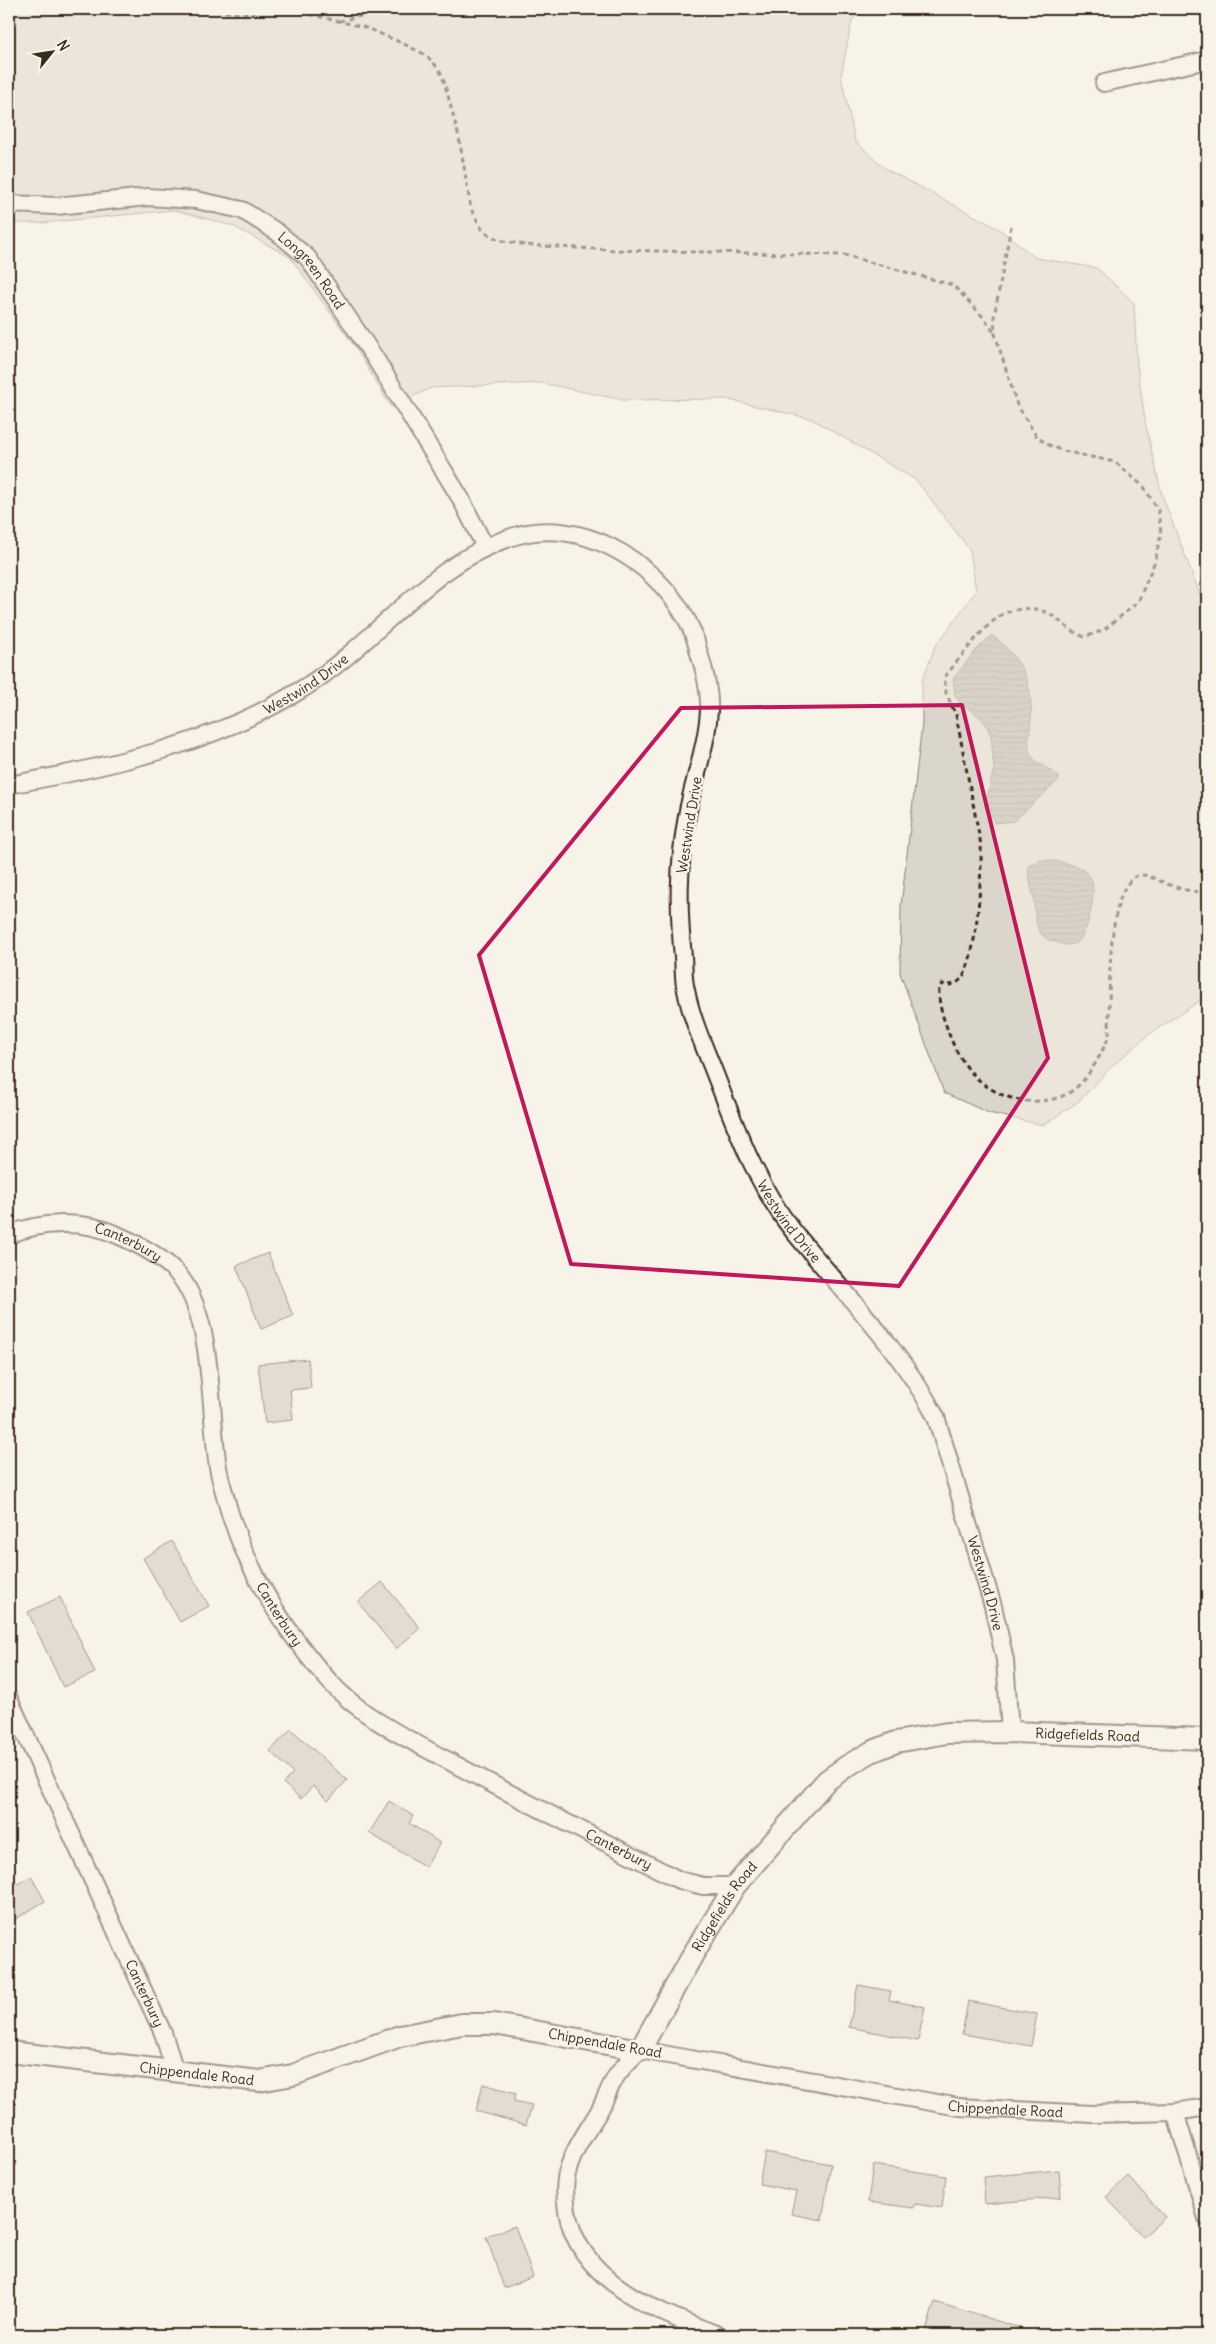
<svg xmlns="http://www.w3.org/2000/svg" width="1216" height="2344" font-family="Delius,sans-serif">
  <defs>
    <pattern id="water-rules" width="6" height="5" patternUnits="userSpaceOnUse" patternTransform="scale(1.25)"><rect width="6" height="5" fill="#b4aca0"/><path d="M0 2.5h6" fill="none" stroke="#948c82"/></pattern>
  </defs>
  <rect width="100%" height="100%" fill="#f7f3e8"/>
  <filter id="ink" filterUnits="userSpaceOnUse"><feTurbulence type="fractalNoise" baseFrequency=".02" numOctaves="2"/><feDisplacementMap in="SourceGraphic" scale="10" xChannelSelector="R" yChannelSelector="G"/><feConvolveMatrix kernelMatrix="1 2 1 2 8 2 1 2 1" color-interpolation-filters="sRGB"/></filter>
  <g filter="url(#ink)">
    <!-- green -->
    <path fill="#dbd6cb" stroke="#8b8074" d="M9 9H865L852 20 841 76 855 141 886 169 999 229 1036 258 1097 268 1134 303 1137 365 1146 427 1162 495 1207 613V996L1151 1033 1113 1065 1079 1101 1043 1125 989 1113 944 1093 900 973 901 906 922 724V681L935 647 976 591 970 550 916 480 812 419 726 399 623 400 542 383 431 388 391 407 355 347 290 257 233 226 174 210 42 223H9Z"/>
    <!-- water -->
    <g fill="url(#water-rules)" stroke="#84786c">
      <path d="M992 635C1022 659 1033 681 1031 719 1031 729 1027 740 1029 750 1033 766 1052 767 1060 779L1014 821 994 823 985 805 994 769 991 735 985 723 978 715 960 703 955 695 953 679 978 648Z"/>
      <path d="M1041 860C1056 861 1085 863 1092 881 1096 893 1088 940 1074 944 1069 946 1060 944 1055 942 1031 936 1037 914 1033 895 1031 884 1027 876 1029 865Z"/>
    </g>
    <!-- building -->
    <g fill="#c8c1b6" stroke="#3b2a1e">
      <path d="M268 1253 293 1316 261 1329 236 1266Z"/>
      <path d="M308 1359 311 1388 290 1390 293 1420 265 1423 258 1364Z"/>
      <path d="M172 1541 209 1606 180 1622 143 1558Z"/>
      <path d="M382 1582 420 1628 396 1649 358 1602Z"/>
      <path d="M60 1597 95 1673 63 1687 28 1612Z"/>
      <path d="M291 1729 347 1780 328 1801 313 1786 301 1799 283 1783 293 1773 270 1751Z"/>
      <path d="M389 1801 413 1816 409 1823 440 1843 426 1867 369 1833Z"/>
      <path d="M31 1876 45 1901 9 1923V1889Z"/>
      <path d="M858 1985 891 1991 889 2000 925 2007 918 2041 849 2027Z"/>
      <path d="M968 2001 1037 2014 1031 2046 962 2034Z"/>
      <path d="M483 2084 516 2093 514 2101 532 2105 526 2125 476 2111Z"/>
      <path d="M765 2152 831 2164 822 2220 791 2214 796 2191 759 2184Z"/>
      <path d="M873 2165 946 2176 942 2208 915 2204 914 2208 868 2202Z"/>
      <path d="M1059 2170 1061 2197 985 2204 983 2177Z"/>
      <path d="M1128 2176 1165 2217 1143 2237 1106 2197Z"/>
      <path d="M515 2226 533 2277 504 2288 486 2236Z"/>
      <path d="M935 2302 1033 2332 1032 2335H933L925 2333Z"/>
    </g>
    <g fill="none" stroke-linecap="round" stroke-linejoin="round">
      <defs>
        <g id="minor">
          <path d="M1104 83 1207 60"/>
          <path id="s1" d="M9 204 56 206 148 197 196 200 242 210 277 232 308 258 375 358 461 499 485 547"/>
          <path id="s2" d="M9 785C112 766 218 743 307 686 379 640 430 562 515 536 580 517 651 559 684 615 691 626 696 640 699 653 705 672 710 691 709 710 707 746 693 781 687 816 678 866 678 908 683 957 684 968 683 980 686 990 691 1017 703 1044 713 1069 735 1125 756 1185 794 1232 844 1293 899 1347 936 1417L993 1606 1005 1660 1010 1732"/>
          <path id="s3" d="M9 1235C40 1221 83 1220 115 1234 136 1243 160 1255 176 1272 215 1314 209 1412 218 1467 220 1480 225 1494 228 1507 247 1571 285 1631 329 1681 364 1720 413 1741 458 1766 531 1805 605 1842 679 1880L703 1886H735"/>
          <path id="s4" d="M9 1699 163 2033 175 2071"/>
          <path d="M1175 2112 1207 2218"/>
          <path id="s5" d="M718 2335C659 2312 579 2283 567 2211 565 2198 564 2182 568 2170 574 2149 587 2131 598 2113 605 2101 609 2087 617 2075 623 2066 632 2058 640 2050L959 2107 1092 2114 1175 2112 1207 2107"/>
        </g>
        <g id="tertiary">
          <path id="s6" d="M9 2052 259 2081 293 2075 400 2036 462 2024H494L640 2050 695 1951 735 1886 826 1781 847 1766 871 1752 896 1742 947 1733 1010 1732 1207 1739"/>
        </g>
      </defs>
      <!-- minor casing -->
      <use href="#minor" stroke="#3b2a1e" stroke-width="20"/>
      <!-- tertiary casing -->
      <use href="#tertiary" stroke="#3b2a1e" stroke-width="24"/>
      <!-- path -->
      <g stroke="#3b2a1e" stroke-width="3" stroke-dasharray="5 4" stroke-linecap="butt">
        <path d="M207 9 240 14 273 9"/>
        <path d="M274 9 292 10 367 28 402 43 424 54 432 61 440 71 444 81 459 137 471 209 483 231 499 240 526 245 612 250 844 255 953 285 985 319 995 334"/>
        <path d="M339 21 361 16 421 9"/>
        <path d="M1011 226 994 317 995 334 1017 405 1037 437 1047 444 1063 451 1115 462 1144 487 1158 510 1161 533 1155 561 1138 602 1104 630 1085 637C1068 632 1059 617 1043 611 1031 606 1009 609 998 617 978 633 960 658 944 678L946 693 956 715 981 845C982 872 977 958 962 978 956 985 950 986 942 984L939 987C938 1002 942 1015 947 1028 959 1066 985 1096 1026 1101 1040 1102 1055 1100 1067 1094 1086 1084 1101 1055 1109 1036 1110 1007 1104 879 1141 875 1149 875 1156 880 1163 882 1176 888 1193 893 1207 892"/>
      </g>
      <!-- minor -->
      <use href="#minor" stroke="#f7f3e8" stroke-width="16"/>
      <!-- tertiary -->
      <use href="#tertiary" stroke="#f7f3e8" stroke-width="20"/>
    </g>
  </g>
  <!-- marked area -->
  <path d="M0 0H1216V2344H0ZM962 705 1048 1058 899 1286 571 1264 479 955 681 708Z" fill="#f7f3e8" fill-opacity=".55" fill-rule="evenodd"/>
  <path fill="none" stroke="#c2185b" stroke-width="4" stroke-linejoin="round" d="M962 705 1048 1058 899 1286 571 1264 479 955 681 708Z"/>
  <g text-anchor="middle" stroke-width="5" stroke-linejoin="round" paint-order="stroke">
    <!-- street labels -->
    <g font-size="14" fill="#3b2a1e" stroke="#f7f3e8">
      <text dy="5" stroke="none"><textPath href="#s1" startOffset="328">Longreen Road</textPath></text>
      <text dy="5" stroke="none"><textPath href="#s2" startOffset="316">Westwind Drive</textPath></text>
      <text transform="translate(689 825) rotate(-81)" y="5">Westwind Drive</text>
      <text dy="5" stroke="none"><textPath href="#s2" startOffset="1411">Westwind Drive</textPath></text>
      <text dy="5" stroke="none"><textPath href="#s3" startOffset="124">Canterbury</textPath></text>
      <text dy="5" stroke="none"><textPath href="#s2" startOffset="1830">Westwind Drive</textPath></text>
      <text dy="5" stroke="none"><textPath href="#s3" startOffset="544">Canterbury</textPath></text>
      <text dy="5" stroke="none"><textPath href="#s6" startOffset="1245">Ridgefields Road</textPath></text>
      <text dy="5" stroke="none"><textPath href="#s3" startOffset="964">Canterbury</textPath></text>
      <text dy="5" stroke="none"><textPath href="#s6" startOffset="810">Ridgefields Road</textPath></text>
      <text dy="5" stroke="none"><textPath href="#s4" startOffset="324">Canterbury</textPath></text>
      <text transform="translate(605 2043) rotate(10)" y="5">Chippendale Road</text>
      <text dy="5" stroke="none"><textPath href="#s6" startOffset="189">Chippendale Road</textPath></text>
      <text dy="5" stroke="none"><textPath href="#s5" startOffset="758">Chippendale Road</textPath></text>
    </g>
  </g>
  <!-- margin -->
  <rect width="1216" height="2344" fill="none" stroke="#f7f3e8" stroke-width="30"/>
  <rect x="15" y="15" width="1186" height="2314" fill="none" stroke="#3b2a1e" stroke-width="2" filter="url(#ink)"/>
  <!-- north arrow -->
  <g transform="translate(52 52) rotate(60)" stroke="#f7f3e8" stroke-width="4" paint-order="stroke">
  <path d="M0-4L9 19L0 12L-9 19Z" fill="#3b2a1e"/>
  <text y="-8" font-size="14" font-weight="bold" text-anchor="middle" fill="#3b2a1e">N</text>
  </g>
</svg>
